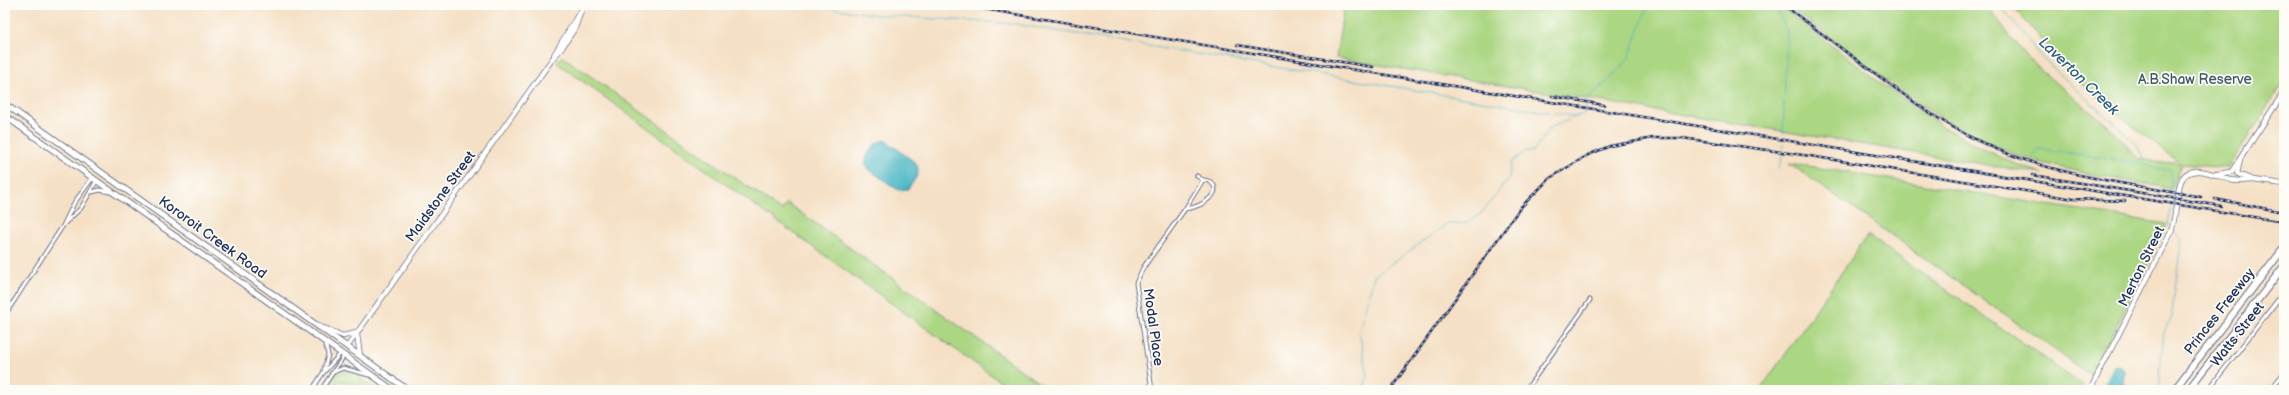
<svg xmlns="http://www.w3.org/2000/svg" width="2289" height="395" font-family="'Balsamiq Sans',sans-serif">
  <rect width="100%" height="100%" fill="#fdfcf7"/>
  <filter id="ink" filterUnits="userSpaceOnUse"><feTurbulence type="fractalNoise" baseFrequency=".025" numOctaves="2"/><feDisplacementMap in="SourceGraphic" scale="8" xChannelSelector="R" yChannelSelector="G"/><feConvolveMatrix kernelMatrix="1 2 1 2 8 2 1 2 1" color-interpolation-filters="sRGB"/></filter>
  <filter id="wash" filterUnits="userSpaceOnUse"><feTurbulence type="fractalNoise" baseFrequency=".012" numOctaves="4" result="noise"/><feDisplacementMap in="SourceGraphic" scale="16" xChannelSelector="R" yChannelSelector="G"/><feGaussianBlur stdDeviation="0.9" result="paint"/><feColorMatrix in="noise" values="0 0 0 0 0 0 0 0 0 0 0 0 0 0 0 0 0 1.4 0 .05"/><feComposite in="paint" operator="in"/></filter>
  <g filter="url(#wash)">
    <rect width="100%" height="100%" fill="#f5e0c5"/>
    <!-- green -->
    <g fill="#abd682" stroke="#638270">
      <path d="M1344 5H1779L1883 85 1948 130 2003 159 2043 174 1336 58Z"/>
      <path d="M1787 5H1987C2004 28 2022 54 2044 73 2075 100 2114 125 2138 159L2180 164 2087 89 2011 5H2284V81L2228 168 2181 164 2172 189C2115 178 2057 171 2004 150 1927 119 1853 54 1787 5Z"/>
      <path d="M562 56 782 211 787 203 1049 390H1012L557 63Z"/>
      <path d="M1789 163 2166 224 2164 231 2092 376Z"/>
      <path d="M1867 236H1869L2082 384 2080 390H1760Z"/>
      <path d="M346 371 356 375 378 390C362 390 364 385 352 383 347 382 345 384 340 380L333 390H324L336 374Z"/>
    </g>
    <!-- water -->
    <g fill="#49b6c5" stroke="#327292">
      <path d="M885 140 916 163C922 173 914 180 908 189L898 190 867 168C862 157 874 141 885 140Z"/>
      <path d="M2114 366 2121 367 2125 371 2124 390H2102Z"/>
    </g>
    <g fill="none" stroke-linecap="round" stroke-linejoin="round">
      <!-- stream -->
      <g stroke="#49b6c5" stroke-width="1">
        <path d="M1779 5 1778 12 1787 31 1783 133"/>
        <path d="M2000 5 2043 59 2139 146 2144 159"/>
        <path d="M829 8 877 15 1015 24 1578 117"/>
        <path d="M1783 145V148"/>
        <path d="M2033 156 2038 149 2051 150 2138 163 2170 171 2173 200 2167 227"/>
        <path d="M1778 169 1783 154"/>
        <path d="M1363 390 1368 376 1359 331 1374 276 1447 224 1467 223 1481 214 1509 178 1511 163 1526 151H1534L1550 128 1584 113 1587 99 1604 85 1629 58 1648 5"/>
        <path d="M2158 390 2164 332 2172 313 2181 242V237L2175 232"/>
      </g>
    </g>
  </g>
  <g filter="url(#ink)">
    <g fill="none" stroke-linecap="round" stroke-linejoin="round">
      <defs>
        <g id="street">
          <path d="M1197 176 1203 180"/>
          <path d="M92 192 100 190 110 192"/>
          <path d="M65 223 81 208 97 180"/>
          <path d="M5 315 64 224 74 203 93 177"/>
          <path d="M324 370 328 355 325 342"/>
          <path d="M332 373 343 368 369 375"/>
          <path d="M312 390 323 373 341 353"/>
          <path d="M321 390 344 356"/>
          <path d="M1152 390 1136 283 1143 268 1185 209 1203 180C1213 180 1219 189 1211 197 1204 204 1194 208 1185 209"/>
          <path d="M1526 390 1590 300"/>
          <path d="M2208 390 2284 292"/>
          <path d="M2270 390 2284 373"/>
        </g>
        <g id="secondary">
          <path d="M554 55 578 15"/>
          <path d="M2232 171 2284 92"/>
          <path d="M2237 173 2240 161"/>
          <path d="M2217 174 2231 172"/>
          <path d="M2238 174 2253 180 2284 184"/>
          <path d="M324 328 343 336 356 333"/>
          <path d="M357 334 360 356"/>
          <path d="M347 347 553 58 561 49 575 28 583 5"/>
          <path d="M2090 390 2171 232C2176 216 2176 200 2180 184 2187 160 2217 176 2231 180 2238 182 2246 180 2253 180"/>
        </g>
        <g id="primary">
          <path d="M5 104 408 390"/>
          <path d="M5 116 393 390"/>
        </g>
        <g id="highway">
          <path d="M2174 390 2284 248"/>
          <path d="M2188 390 2284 266"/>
        </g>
      </defs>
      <!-- street casing -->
      <use href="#street" stroke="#676d82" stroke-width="5"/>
      <!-- secondary casing -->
      <use href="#secondary" stroke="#676d82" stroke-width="6"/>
      <!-- primary casing -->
      <use href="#primary" stroke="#676d82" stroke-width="7"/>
      <!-- highway casing -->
      <use href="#highway" stroke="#676d82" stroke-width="8"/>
      <!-- street -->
      <use href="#street" stroke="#fff" stroke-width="3"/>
      <!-- secondary -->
      <use href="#secondary" stroke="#fff" stroke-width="4.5"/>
      <!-- primary -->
      <use href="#primary" stroke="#fff" stroke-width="5"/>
      <!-- highway -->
      <use href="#highway" stroke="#fff" stroke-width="6"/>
      <defs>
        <g id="rail">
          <path d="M959 5 2284 222"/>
          <path d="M1784 5 1846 52"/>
          <path d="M1237 45 1373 67"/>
          <path d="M1842 49C1887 81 1930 118 1981 142 2048 175 2128 184 2201 197"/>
          <path d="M1552 96 1604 105"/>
          <path d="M2032 175 2221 206"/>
          <path d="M2215 199 2284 212"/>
          <path d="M1390 390 1520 208 1550 178 1588 155 1610 146 1653 138H1682L1810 156 2074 199 2125 201"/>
        </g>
      </defs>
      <!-- rail casing -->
      <use href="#rail" stroke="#1b2f5e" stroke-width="2.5"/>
      <!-- rail -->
      <use href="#rail" stroke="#fdfcf7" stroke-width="1" stroke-dasharray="3" stroke-linecap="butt"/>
    </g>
  </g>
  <g text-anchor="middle" stroke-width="3.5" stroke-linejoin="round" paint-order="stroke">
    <!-- park labels -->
    <g font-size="14" fill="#3f5967" stroke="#fdfcf7">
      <text x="2195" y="84">A.B.Shaw Reserve</text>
    </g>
    <!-- street labels -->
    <g font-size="14" fill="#1b2f5e" stroke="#fdfcf7">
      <text transform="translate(440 196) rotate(-54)" y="5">Maidstone Street</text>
      <text transform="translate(213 237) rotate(36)" y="5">Kororoit Creek Road</text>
      <text transform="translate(2141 266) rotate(-64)" y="5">Merton Street</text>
      <text transform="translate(2219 311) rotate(-52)" y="5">Princes Freeway</text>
      <text transform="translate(1154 327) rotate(82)" y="5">Modal Place</text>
      <text transform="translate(2237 334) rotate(-52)" y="5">Watts Street</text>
    </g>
    <!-- water labels -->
    <g font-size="15" font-style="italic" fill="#2b5e82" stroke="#fdfcf7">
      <text transform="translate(2079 76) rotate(44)" y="5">Laverton Creek</text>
    </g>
  </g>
  <!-- margin -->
  <rect width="2289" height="395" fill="none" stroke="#fdfcf7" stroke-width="20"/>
</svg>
